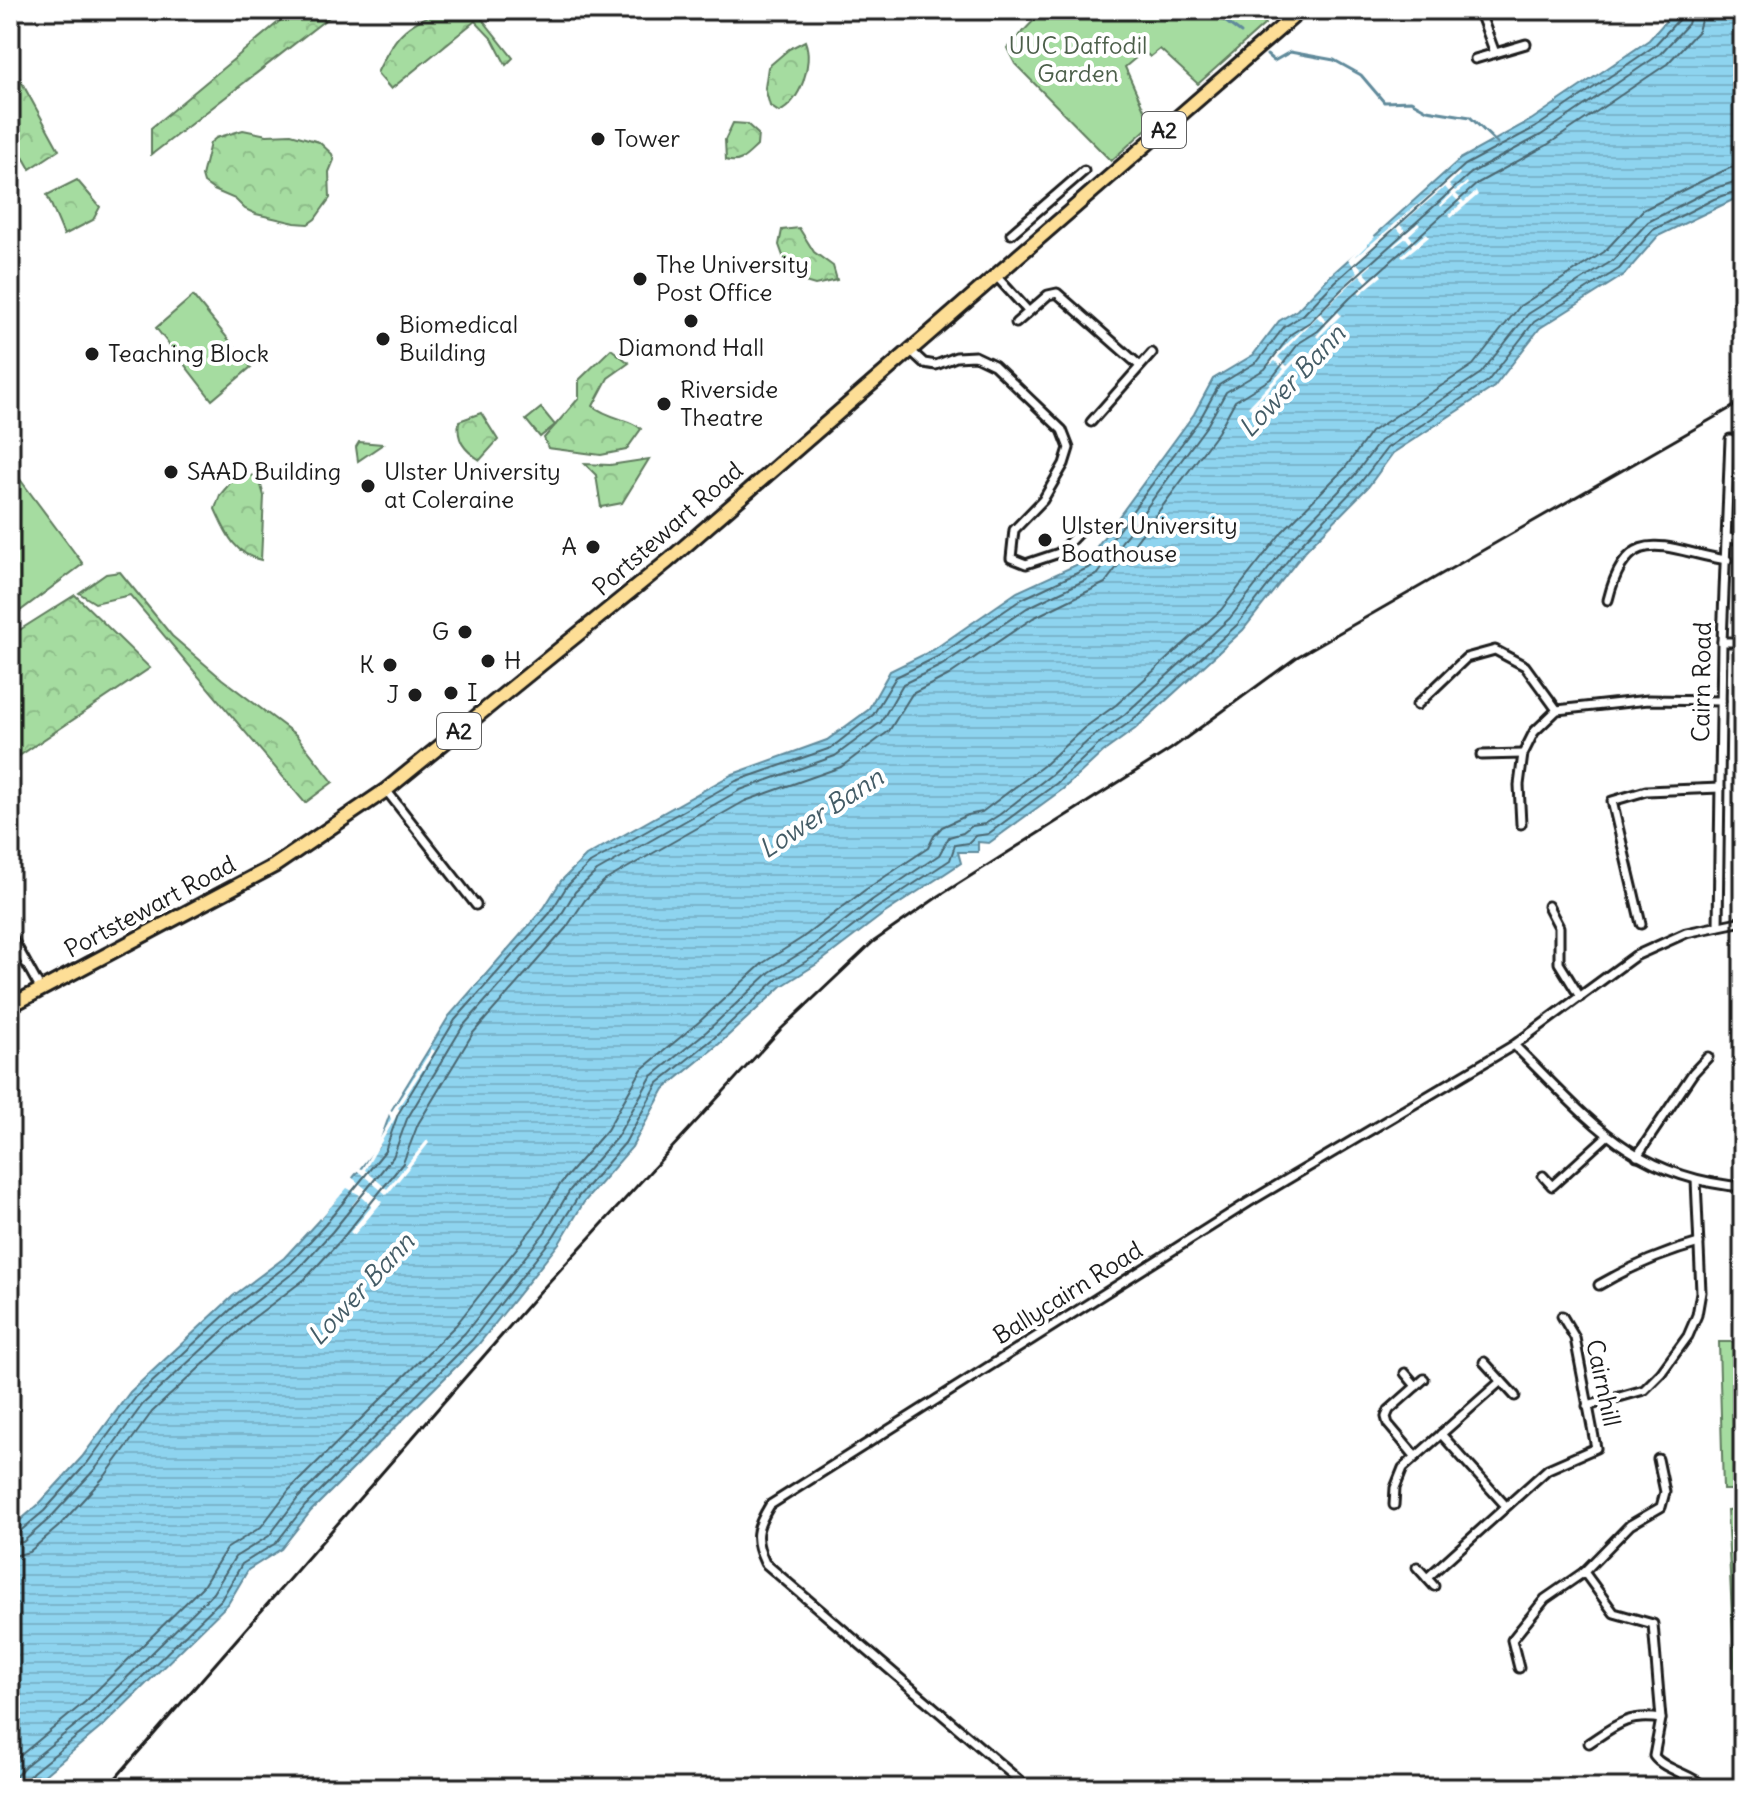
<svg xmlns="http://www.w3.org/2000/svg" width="1753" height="1798" font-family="Delius,sans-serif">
  <defs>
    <pattern id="grass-tufts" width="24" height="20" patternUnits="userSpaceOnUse" patternTransform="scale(2)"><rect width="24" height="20" fill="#a5dca0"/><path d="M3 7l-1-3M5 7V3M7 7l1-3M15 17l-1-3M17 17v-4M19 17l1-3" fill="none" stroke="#8dbc89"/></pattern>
    <pattern id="forest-crowns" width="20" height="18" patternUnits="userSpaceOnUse" patternTransform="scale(2)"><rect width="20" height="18" fill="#a5dca0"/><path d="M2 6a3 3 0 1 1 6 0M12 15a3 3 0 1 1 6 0" fill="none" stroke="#8dbc89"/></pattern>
    <pattern id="water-rules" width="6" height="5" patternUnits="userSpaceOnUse" patternTransform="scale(2)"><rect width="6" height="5" fill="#8ed4ef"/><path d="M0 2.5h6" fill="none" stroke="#7ab5cc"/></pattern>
  </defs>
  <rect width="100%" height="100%" fill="#fff"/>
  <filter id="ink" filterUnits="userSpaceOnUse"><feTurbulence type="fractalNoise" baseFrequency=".0125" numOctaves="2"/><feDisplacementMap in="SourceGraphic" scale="16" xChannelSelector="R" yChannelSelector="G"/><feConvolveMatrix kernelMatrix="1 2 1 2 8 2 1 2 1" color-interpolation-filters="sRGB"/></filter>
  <g filter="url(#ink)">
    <!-- grass -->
    <path fill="url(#grass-tufts)" stroke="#607c5e" stroke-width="2" d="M359 442 383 444 358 461 356 447Z"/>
    <!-- forest -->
    <g fill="url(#forest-crowns)" stroke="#607c5e" stroke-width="2">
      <path d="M293 10H338L151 155V128Z"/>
      <path d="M443 10H475L513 58 506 65 493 40 475 21 391 89 377 73C394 37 404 24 443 10Z"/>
      <path d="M805 41C814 63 800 103 779 112L770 106 765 88 768 67 789 49Z"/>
      <path d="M10 61 59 150 30 169 10 134Z"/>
      <path d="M733 123 747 124 758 134 757 146C747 155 740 165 726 160L725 140Z"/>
      <path d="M243 130 267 135 291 134 319 142 332 154 334 160 329 172 330 198 315 219 308 224 295 223 256 214 245 209 235 199 214 190 204 183 202 176 210 143 216 138Z"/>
      <path d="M77 180 100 207 93 220 64 235 47 195Z"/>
      <path d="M799 228 814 252 833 266 837 280 815 285 791 278 779 245 782 230Z"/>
      <path d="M611 349 629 363 608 378 593 406C609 419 632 419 641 429L626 450 601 455 548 448 544 438 579 398V380Z"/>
      <path d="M481 413 498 440 480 460C464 450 456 440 459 421Z"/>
      <path d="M649 459 622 503 601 507 596 475 585 464 610 465Z"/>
      <path d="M258 475 264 496 261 560C234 554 226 533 215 509L220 495 235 477Z"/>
      <path d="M120 572 172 636 222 679 296 735 333 782 305 803 130 595 95 603 79 593 106 574Z"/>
      <path d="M75 595 150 668 10 762V636Z"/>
    </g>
    <!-- green -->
    <g fill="#a5dca0" stroke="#607c5e" stroke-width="2">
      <path d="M1044 10H1255L1265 24 1198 84 1160 49 1150 57 1144 51 1125 67 1146 114 1154 122 1111 161 1015 64 1007 48Z"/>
      <path d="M193 296 251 367 212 400 156 328Z"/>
      <path d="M541 408 555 425 540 437 526 420Z"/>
      <path d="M16 474 83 564 20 611 10 598V479Z"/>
      <path d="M1719 1342H1743V1490H1723Z"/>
      <path d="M1743 1509V1699L1736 1700 1727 1510Z"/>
    </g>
    <!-- water -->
    <path fill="url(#water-rules)" stroke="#608a9b" stroke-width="2" d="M1682 10H1743V195L1658 236 1624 275 1540 328 1494 387 1393 453 1368 487 1305 551 1243 630 1135 729 1103 752 1063 789 989 843 978 842V852H958L961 863 882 915 820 962 782 986 719 1044 664 1089 632 1147 584 1202 560 1242 478 1345 311 1511 281 1549 248 1570 228 1604 105 1724 29 1788H10V1529L38 1505 82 1457 130 1392 233 1296 284 1258 318 1221 378 1147 391 1111 449 1016 544 908 561 881 586 856 733 774 827 740 868 710 890 671 933 650 1017 592 1087 560 1194 414 1213 379 1253 355 1279 321 1297 310 1329 277 1460 159 1531 120 1649 40 1672 14Z"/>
    <!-- pier -->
    <g fill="#fff">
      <path d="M1458 171 1460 174 1449 185 1455 191 1467 182 1468 184 1456 194 1464 202 1476 191 1478 195 1451 218 1449 215 1461 204 1453 196 1441 207 1440 205 1451 194 1445 187 1400 225 1407 232 1418 223 1420 225 1409 235 1415 243 1426 233 1429 237 1403 258 1401 256 1412 246 1406 238 1394 247 1392 246 1404 236 1397 228 1356 262 1363 270 1371 263 1372 265 1364 272 1371 280 1380 273 1382 276 1360 294 1358 291 1367 283 1360 275 1320 313 1328 322 1338 312 1341 315 1318 338 1316 336 1326 325 1317 317 1278 357 1287 366 1297 356 1299 358 1251 409 1248 407 1284 369 1275 361 1270 365 1268 363 1358 272 1348 259 1372 233 1375 237 1354 258Z"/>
      <path d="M432 1049 435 1051 398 1108 400 1110 365 1170 387 1189 427 1140 429 1143 387 1195 354 1168 356 1166 362 1169 391 1119 387 1109 392 1111Z"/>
      <path d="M349 1175 382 1202 354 1235 350 1232 372 1206 362 1197 354 1207 352 1205 360 1195 347 1188 320 1219 318 1217Z"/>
    </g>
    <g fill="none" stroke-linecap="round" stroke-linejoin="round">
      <!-- shore -->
      <g stroke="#4a6670" stroke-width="2">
        <path d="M10 1534 18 1533 44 1511 88 1462 136 1397 238 1303 290 1263 324 1226 385 1151 398 1114 455 1020 550 913 567 886 590 863 736 781 831 748 873 715 896 677 937 657 1022 599 1092 566 1200 419 1219 385 1258 361 1284 327 1303 315 1335 282 1465 165 1536 127 1653 47 1680 18 1682 10"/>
        <path d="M10 1544 23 1542 50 1518 96 1468 143 1404 245 1310 297 1270 332 1232 393 1157 407 1119 463 1026 558 920 575 892 597 871 740 790 835 756 881 722 903 684 942 665 1027 608 1098 574 1208 424 1226 392 1265 369 1291 334 1310 322 1342 289 1471 173 1541 135 1660 54 1688 24 1692 10"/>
        <path d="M10 1557 29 1552 58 1527 105 1476 152 1412 252 1319 305 1279 341 1240 403 1163 418 1124 473 1033 566 928 585 900 604 881 745 801 841 767 889 731 912 694 949 675 1033 618 1105 583 1218 432 1235 401 1272 378 1299 343 1318 331 1350 298 1478 183 1547 145 1667 64 1698 31 1704 10"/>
        <path d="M10 1764 85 1702 203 1586 226 1549 261 1527 289 1490 456 1325 535 1225 561 1183 607 1130 642 1069 699 1022 763 963 802 938 865 890 928 848 934 836 942 827 968 815 982 812 1043 766 1084 728 1116 705 1221 610 1282 532 1345 468 1371 432 1473 365 1520 306 1604 252 1643 210 1706 179 1730 168 1743 166"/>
        <path d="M14 1788 16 1776 25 1766 93 1711 213 1593 235 1557 269 1536 298 1498 465 1333 545 1232 570 1190 617 1137 651 1077 707 1031 770 972 809 948 872 900 939 855 949 837 963 833 972 826 985 824 999 815 1051 775 1091 738 1124 715 1230 618 1291 540 1354 476 1380 441 1481 373 1528 314 1612 261 1648 222 1710 190 1743 179"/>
        <path d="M24 1788 25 1781 33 1772 100 1718 221 1600 242 1564 276 1543 305 1506 472 1340 553 1237 578 1197 625 1143 658 1083 714 1038 777 979 815 956 877 908 950 860 955 845 968 843 975 836 988 834 1057 783 1098 745 1130 722 1237 625 1299 546 1361 482 1387 448 1488 381 1534 322 1619 269 1653 230 1714 199 1743 189"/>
      </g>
      <!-- stream -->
      <g stroke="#608a9b" stroke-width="3">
        <path d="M1210 10 1241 33"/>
        <path d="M1267 55 1274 61 1290 52 1334 60 1361 75 1384 102 1411 101 1427 110 1470 117 1497 143"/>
      </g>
      <defs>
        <g id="street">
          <path d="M1479 10 1495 53"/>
          <path d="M1475 59 1526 44"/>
          <path d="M1011 234 1084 171"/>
          <path d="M997 277 1028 311"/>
          <path d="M1016 323 1048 295 1057 293 1140 366"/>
          <path d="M910 350 924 363 936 365 956 357 975 356 994 365 1062 430 1069 448 1064 464 1043 500 1014 530 1011 558 1026 564 1059 553 1077 534"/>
          <path d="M1091 422 1152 353"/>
          <path d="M1728 538 1743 540"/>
          <path d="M1608 600C1628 518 1669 552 1727 560"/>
          <path d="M1722 642H1743"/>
          <path d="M1417 705 1466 658 1495 650 1525 666 1557 710"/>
          <path d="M1481 755 1523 754"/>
          <path d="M386 790 476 905"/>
          <path d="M1521 824 1519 785 1523 754 1534 732 1557 710 1648 700 1721 701"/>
          <path d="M1548 906 1559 927V963L1580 997"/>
          <path d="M1641 924 1612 801 1646 791 1720 788"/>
          <path d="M1718 926 1722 642 1730 439"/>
          <path d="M10 934 41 990"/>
          <path d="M1514 1045C1588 1118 1632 1178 1743 1187"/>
          <path d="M1637 1156 1693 1073 1708 1057"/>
          <path d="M1543 1176 1552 1186 1607 1136"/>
          <path d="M1599 1285C1632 1266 1662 1253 1699 1243"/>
          <path d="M1484 1362 1515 1396"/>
          <path d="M1405 1373 1416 1386"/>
          <path d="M1587 1406 1644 1390 1661 1373 1688 1336 1697 1315 1701 1292 1696 1180"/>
          <path d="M1441 1434 1505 1505"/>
          <path d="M1415 1456 1388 1424 1386 1417 1389 1410 1424 1379"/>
          <path d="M1658 1459 1665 1492 1661 1507 1630 1525 1584 1572 1614 1613 1653 1624 1661 1719 1654 1756C1664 1770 1692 1774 1706 1788"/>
          <path d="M1394 1505 1395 1488 1403 1468 1501 1381"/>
          <path d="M1417 1567 1434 1586"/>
          <path d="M1427 1578 1548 1469 1596 1448 1575 1338 1562 1316"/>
          <path d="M1519 1668 1512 1640 1545 1599 1584 1572"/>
          <path d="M1589 1743C1616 1725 1627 1714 1661 1719"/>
          <path d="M1028 1788 765 1563C753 1538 756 1528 770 1505L1249 1202 1514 1045 1635 956 1686 933 1743 921"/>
        </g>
        <path id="primary" d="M10 1006 274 866 386 790 668 561 1301 10"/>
      </defs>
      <!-- street casing -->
      <use href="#street" stroke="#1c1c1c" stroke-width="13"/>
      <!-- primary casing -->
      <use href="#primary" stroke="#1c1c1c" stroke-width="18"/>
      <!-- street -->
      <use href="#street" stroke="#fff" stroke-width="7"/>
      <!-- primary -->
      <use href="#primary" stroke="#fdde96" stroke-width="12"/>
      <!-- rail -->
      <path stroke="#1c1c1c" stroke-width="3" d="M107 1788 537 1295 780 1030 873 942 939 896 1171 749 1297 657 1743 401"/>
    </g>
  </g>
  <!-- markers -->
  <g fill="#1c1c1c" stroke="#fff" stroke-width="3">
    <circle cx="598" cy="139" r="8"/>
    <circle cx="640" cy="279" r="8"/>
    <circle cx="691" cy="321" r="8"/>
    <circle cx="383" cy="339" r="8"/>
    <circle cx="92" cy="354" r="8"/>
    <circle cx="664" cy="404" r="8"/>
    <circle cx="171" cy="472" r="8"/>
    <circle cx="368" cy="486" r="8"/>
    <circle cx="1045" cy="540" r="8"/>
    <circle cx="593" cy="547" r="8"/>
    <circle cx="465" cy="632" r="8"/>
    <circle cx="488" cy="661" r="8"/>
    <circle cx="390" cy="665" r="8"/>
    <circle cx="451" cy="693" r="8"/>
    <circle cx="415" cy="695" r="8"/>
  </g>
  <g text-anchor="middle" stroke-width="8" stroke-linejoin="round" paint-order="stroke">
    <!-- shield labels -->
    <g fill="#fff" stroke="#606060" stroke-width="2">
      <rect x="1142" y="112" width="44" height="36" rx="6"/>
      <rect x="437" y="713" width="44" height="36" rx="6"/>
    </g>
    <g font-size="22" font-weight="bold" fill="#1c1c1c">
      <text x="1164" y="138">A2</text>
      <text x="459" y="739">A2</text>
    </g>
    <!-- park labels -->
    <g font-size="24" fill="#4c5f4a" stroke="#fff">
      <text x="1078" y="54">UUC Daffodil<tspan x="1078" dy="28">Garden</tspan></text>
    </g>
    <!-- poi labels -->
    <g font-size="24" fill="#1c1c1c" stroke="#fff" text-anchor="start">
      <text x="614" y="147">Tower</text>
      <text x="656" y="273">The University<tspan x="656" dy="28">Post Office</tspan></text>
      <text x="399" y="333">Biomedical<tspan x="399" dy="28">Building</tspan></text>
      <text x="691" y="356" text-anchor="middle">Diamond Hall</text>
      <text x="108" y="362">Teaching Block</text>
      <text x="680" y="398">Riverside<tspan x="680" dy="28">Theatre</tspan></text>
      <text x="187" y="480">SAAD Building</text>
      <text x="384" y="480">Ulster University<tspan x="384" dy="28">at Coleraine</tspan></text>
      <text x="1061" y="534">Ulster University<tspan x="1061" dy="28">Boathouse</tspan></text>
      <text x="577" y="555" text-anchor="end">A</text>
      <text x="449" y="640" text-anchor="end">G</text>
      <text x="504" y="669">H</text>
      <text x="374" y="673" text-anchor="end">K</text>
      <text x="467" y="701">I</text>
      <text x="399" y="703" text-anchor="end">J</text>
    </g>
    <!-- street labels -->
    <g font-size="24" fill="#1c1c1c" stroke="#fff">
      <text transform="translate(668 529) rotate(-41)" y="8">Portstewart Road</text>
      <text transform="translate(1702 682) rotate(-89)" y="8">Cairn Road</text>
      <text transform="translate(150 907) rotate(-28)" y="8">Portstewart Road</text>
      <text transform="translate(1068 1293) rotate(-32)" y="8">Ballycairn Road</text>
      <text transform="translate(1603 1383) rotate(78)" y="8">Cairnhill</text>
    </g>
    <!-- water labels -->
    <g font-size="26" font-style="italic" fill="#445c66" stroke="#fff">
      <text transform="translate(1292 381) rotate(-47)" y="9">Lower Bann</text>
      <text transform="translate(821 813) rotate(-33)" y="9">Lower Bann</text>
      <text transform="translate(361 1289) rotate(-47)" y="9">Lower Bann</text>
    </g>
  </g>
  <!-- margin -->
  <rect width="1753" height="1798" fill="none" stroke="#fff" stroke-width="40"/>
  <rect x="20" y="20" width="1713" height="1758" fill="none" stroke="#1c1c1c" stroke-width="3" filter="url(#ink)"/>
</svg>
